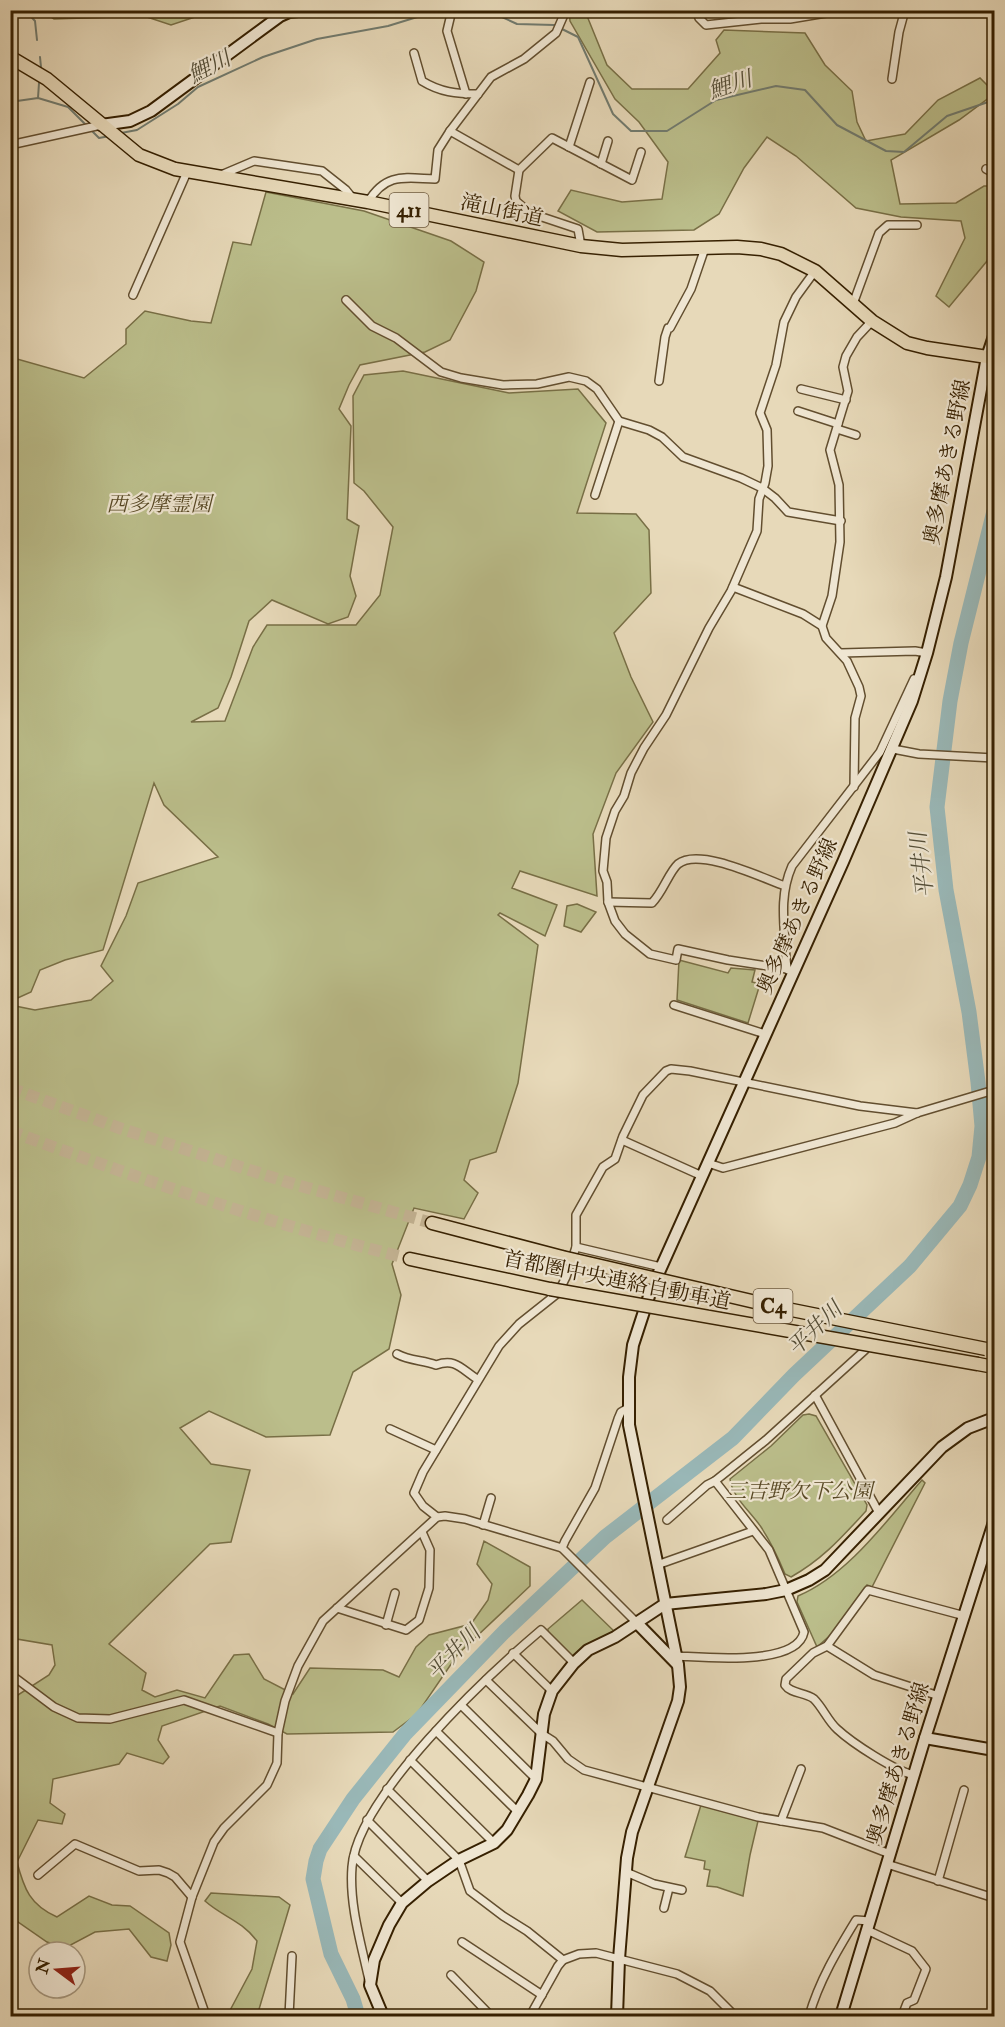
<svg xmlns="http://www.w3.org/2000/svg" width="1005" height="2027" font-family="'IM FELL Double Pica','Noto Serif JP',serif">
  <rect width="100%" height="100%" fill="#e7d9b9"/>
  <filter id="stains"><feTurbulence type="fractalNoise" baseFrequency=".00333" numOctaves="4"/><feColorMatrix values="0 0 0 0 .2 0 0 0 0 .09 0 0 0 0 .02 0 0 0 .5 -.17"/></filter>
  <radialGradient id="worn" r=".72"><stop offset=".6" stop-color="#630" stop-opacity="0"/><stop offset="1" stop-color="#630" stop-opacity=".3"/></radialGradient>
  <!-- green -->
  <g fill="#bbbe8b" stroke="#786f46" stroke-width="1.5">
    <path d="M42 11H213L171 25 144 16 54 19Z"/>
    <path d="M569 11H585L607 65 632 89H688L720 53 716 40 724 30 805 33 825 65 852 91 857 122 866 141 905 134 938 100 980 78 994 92V94L959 120 891 160 900 204 956 203 984 186H994V244L987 261 949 307 936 296 965 238 961 221 901 217 856 208 796 156 767 137 744 168 719 214 694 230 597 232 558 211 571 190 622 202 662 199 668 162 639 122 615 99 570 21Z"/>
    <path d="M266 192 364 211 451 241 484 262 476 291 450 340 425 352 360 365 349 385 339 409 351 426 347 519 359 526 350 576 356 596 348 617 328 624 272 600 249 621 231 677 218 708 191 722 225 721 253 647 267 625H356L380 595 393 527 364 491 354 483 353 396 364 375 403 371 509 393 578 389 606 423 577 513 636 514 649 530 651 593 614 633 631 677 653 722 616 773 593 834 597 896 520 871 512 888 557 905 545 936 500 913 498 915 538 945 518 1083 496 1152 470 1160 464 1180 478 1193 464 1219 414 1208 392 1264 401 1295 389 1349 353 1372 330 1435 266 1437 209 1411 180 1428 211 1464 250 1470 231 1542 210 1544 109 1644 146 1673 142 1690 155 1697 177 1690 205 1698 234 1655 249 1654 264 1679 293 1694 310 1668 383 1670 399 1677 416 1647 429 1635 471 1624 488 1600 492 1584 477 1564 484 1541 530 1567V1586L458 1654 417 1714 393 1732 287 1734 268 1724 220 1706 162 1726 158 1740 169 1757 163 1764 127 1753 119 1764 53 1779 50 1803 65 1814 62 1824 38 1820 17 1862C24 1889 30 1905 57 1917L89 1896 112 1905 130 1906 169 1933 171 1945 167 1961 151 1957 129 1929 95 1932 65 1948 47 1942 11 1917V1688L18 1695 49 1675 55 1665 52 1645 11 1638 10 1005 35 1010 91 1000 113 981 101 966 126 916 138 883 218 857 164 805 154 783 103 950 65 960 40 970 31 992 11 1001 10 357 84 378 126 344V329L145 311 191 321 211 323 233 242 251 245Z"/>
    <path d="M577 904 596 912 581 932 564 926 567 906Z"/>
    <path d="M679 960 728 973 731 968 755 970 752 982 760 984 748 1023 677 1000Z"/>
    <path d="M809 1414 816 1416 867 1505 866 1511C842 1537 823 1559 791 1577L785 1574C778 1557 771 1542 761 1527 751 1512 732 1497 730 1479L771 1446 803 1415Z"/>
    <path d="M922 1480 925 1483 872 1587 867 1585 834 1632 817 1647 797 1602 798 1596C848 1575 887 1520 922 1480Z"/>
    <path d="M582 1600 615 1632 576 1656H571L548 1633V1629Z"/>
    <path d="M701 1805 758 1821 750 1855 743 1896 717 1887 707 1886 710 1870 704 1869 705 1861 685 1857Z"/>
    <path d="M211 1893 279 1897 290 1905 257 2016H227L252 1969 257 1941C241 1920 223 1917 205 1901Z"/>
  </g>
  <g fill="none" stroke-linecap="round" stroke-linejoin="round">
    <!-- stream -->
    <g stroke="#717b6f" stroke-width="2">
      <path d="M25 10 35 21 37 40"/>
      <path d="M467 10 502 17 517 24 554 25 578 37 613 114 631 131H667L716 100 776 86 805 90 837 125 886 151 904 152 947 116 994 100"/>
      <path d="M40 57 41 67"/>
      <path d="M38 98 39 83"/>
      <path d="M10 102 38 98 68 107 99 138 110 136"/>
      <path d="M121 133 137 130 178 104 198 87 263 57 317 39 388 26 440 10"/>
    </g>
    <!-- river -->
    <path stroke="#99b8b8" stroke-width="15" d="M358 2016 353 1999 331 1954 313 1879 316 1861 320 1849 353 1799 405 1734 505 1631 605 1537 733 1438 794 1375 910 1266 960 1206 970 1185 979 1157 982 1126 978 1082 969 1012 946 890 937 807 950 701 961 643 994 511"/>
    <!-- highway-tunnel -->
    <g stroke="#c4b494" stroke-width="12" stroke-dasharray="12 6" stroke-linecap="butt">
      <path d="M10 1088 122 1129 287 1182 432 1223"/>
      <path d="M10 1131C142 1180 274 1225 410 1259"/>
    </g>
    <defs>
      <g id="street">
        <path d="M452 10 447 31 466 94"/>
        <path d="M696 10 699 18 706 25 761 19H790L844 10"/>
        <path d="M414 53 422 81C440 92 456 94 478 94"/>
        <path d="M892 79 899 32 905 10"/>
        <path d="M450 131 519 170"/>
        <path d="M10 145 101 125"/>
        <path d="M569 147 590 82"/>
        <path d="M601 164 608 141"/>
        <path d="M986 169 994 173"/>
        <path d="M221 175 254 161 322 171 346 190 354 200"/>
        <path d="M368 202C386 172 405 178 435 179L438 150 450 131 491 77 524 59 556 33 566 10"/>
        <path d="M581 246 578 229 530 213 516 201 515 196 519 170 552 138 632 180 641 152"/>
        <path d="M133 295 187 172"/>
        <path d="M346 300 372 326 396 338 441 372 461 378 503 385 537 384 569 377 586 381 597 389 619 421 649 430 662 437 683 457 741 478 762 488 775 498 788 512 841 521"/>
        <path d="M853 304 879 233 888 225H917"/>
        <path d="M659 381 665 337 668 328H670L691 289 705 248"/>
        <path d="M801 389 846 400"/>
        <path d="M798 411 838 424"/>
        <path d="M837 429 856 435"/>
        <path d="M595 495 619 421"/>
        <path d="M733 587 803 614 822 626"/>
        <path d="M841 653 915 651 927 653 926 655"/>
        <path d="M893 749 919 754 994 758"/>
        <path d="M854 787 855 718 861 696 859 687 847 661 826 638 822 626 832 596 840 542 839 485 830 450 848 391 843 367 846 356 857 337 872 321"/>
        <path d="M608 902 652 903C663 892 669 872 678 864 699 847 762 878 785 886"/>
        <path d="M787 969 728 960 678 949 676 960 650 954 625 934 615 921 608 902 607 882 603 871 606 838 615 811 624 796 631 773 644 748 666 715 709 628 731 591 757 531 759 499 765 483 768 466 767 430 760 413 776 365 784 322 796 297 815 271"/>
        <path d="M788 970C785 962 786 951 785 942 783 915 781 891 792 866L880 752 914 679"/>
        <path d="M674 1005 765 1034"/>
        <path d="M622 1140 702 1176"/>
        <path d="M708 1163 723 1168 895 1123 917 1113 994 1090"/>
        <path d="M576 1247 661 1267"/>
        <path d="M397 1354C410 1361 423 1360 436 1365 456 1358 461 1369 477 1379"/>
        <path d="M815 1395 879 1513"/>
        <path d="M390 1429 436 1450"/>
        <path d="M437 1517 423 1506 414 1493 423 1472 499 1346 519 1324 558 1293 566 1277 576 1247V1215L603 1167 615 1159 623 1136 643 1095 666 1071 671 1069 690 1071 860 1106 917 1113"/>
        <path d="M667 1520 707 1485 715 1481 766 1440 865 1350"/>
        <path d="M483 1525 491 1498"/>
        <path d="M562 1548 565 1541 595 1488 618 1419 621 1412 628 1408"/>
        <path d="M657 1565 753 1531"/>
        <path d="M337 1608 406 1630 419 1620 429 1588 430 1550 422 1532"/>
        <path d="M386 1625 395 1593"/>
        <path d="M827 1646 874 1675 939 1696"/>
        <path d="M513 1653 552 1691"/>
        <path d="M676 1656C703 1657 797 1667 804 1632L769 1550 715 1481"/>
        <path d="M10 1674 54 1707 78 1718 110 1719 184 1700 278 1733"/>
        <path d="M486 1680 542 1734 553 1741 568 1759 584 1770 758 1817 823 1828 890 1854"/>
        <path d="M461 1705 536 1779"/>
        <path d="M436 1731 518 1812"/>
        <path d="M410 1760 494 1843"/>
        <path d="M914 1775C895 1771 852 1743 837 1729 828 1721 823 1708 814 1699 805 1692 791 1694 785 1685L786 1679 813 1653 827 1646 868 1590 965 1616"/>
        <path d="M387 1789 459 1860 470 1891 503 1916 527 1931 563 1960 579 1954 596 1953 677 1974 710 1991 735 2016"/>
        <path d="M367 1820 428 1881"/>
        <path d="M781 1821 801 1769"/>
        <path d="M354 1856 402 1903"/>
        <path d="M887 1864 994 1898"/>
        <path d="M626 1872 654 1884 682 1890"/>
        <path d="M38 1875 75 1844 139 1871 159 1870 168 1873 175 1877 192 1897"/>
        <path d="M938 1881 964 1790"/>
        <path d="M664 1908 669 1888"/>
        <path d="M867 1930 912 1951 926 1969 914 2000 907 2003 902 2016"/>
        <path d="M462 1942 542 1995"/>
        <path d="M451 1975 491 2016"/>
        <path d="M369 1980C361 1943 349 1904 352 1867 357 1797 488 1675 541 1630L574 1663"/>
        <path d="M206 2016 180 1942 192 1897 214 1842 224 1828 267 1785 277 1763 278 1733 285 1701 298 1666 323 1621 437 1517 445 1516 465 1519 562 1548 637 1623"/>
        <path d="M289 2016 292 1956"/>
        <path d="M530 2016 558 1966 563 1960"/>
        <path d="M809 2016C819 1981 837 1951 856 1920L870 1921"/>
      </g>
      <g id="secondary">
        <path d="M101 125 130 121 151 111 280 16 289 12 307 10"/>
        <path d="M637 1623 678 1665"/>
        <path d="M925 1738 994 1750"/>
        <path d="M383 2016 370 1985 374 1960 389 1925 402 1903 428 1881 459 1860 494 1843 507 1830 528 1795 536 1779 544 1714 552 1691 574 1663 588 1650 615 1637 665 1604 766 1594 786 1590 809 1580 825 1570 942 1447 968 1428 994 1418"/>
        <path d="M617 2016 619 1959 627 1858 632 1832 678 1701 680 1687 678 1665 629 1425V1377L633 1345 651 1290 843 862 912 701 927 653 946 577 987 357 994 336"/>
        <path d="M841 2016 925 1738 994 1522"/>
      </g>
      <g id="highway">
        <path d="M10 57 47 79 139 155 175 169 368 202 581 246 622 250 737 247 761 249 781 254 815 271 872 321 907 343 927 348 994 358"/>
        <path d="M432 1223 562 1257"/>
        <path d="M410 1259 550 1289"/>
        <path d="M978 1364 994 1367"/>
      </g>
    </defs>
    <!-- street casing -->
    <use href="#street" stroke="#624e2f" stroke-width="10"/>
    <!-- secondary casing -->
    <use href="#secondary" stroke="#362001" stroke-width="14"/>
    <!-- highway casing -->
    <use href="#highway" stroke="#362001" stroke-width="15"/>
    <!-- street -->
    <use href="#street" stroke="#efe6d2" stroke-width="7"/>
    <!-- secondary -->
    <use href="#secondary" stroke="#efe6d2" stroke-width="10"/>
    <!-- highway -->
    <use href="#highway" stroke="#e7d9b9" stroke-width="12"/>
    <defs>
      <g id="highway-bridge">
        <path d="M562 1257 777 1307 986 1349"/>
        <path d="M550 1289 978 1364"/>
      </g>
    </defs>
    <!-- highway-bridge casing -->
    <use href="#highway-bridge" stroke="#362001" stroke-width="15" stroke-linecap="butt"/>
    <!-- highway-bridge -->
    <use href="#highway-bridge" stroke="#e7d9b9" stroke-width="12"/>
  </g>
  <g text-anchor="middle" stroke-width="4.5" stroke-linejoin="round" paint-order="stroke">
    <!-- shield labels -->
    <g fill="#efe6d2" stroke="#6e5b40" stroke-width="1.5">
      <rect x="389.5" y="193" width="39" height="34" rx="4.5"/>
      <rect x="753.5" y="1289" width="39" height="34" rx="4.5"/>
    </g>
    <g font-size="20" font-weight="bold" fill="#362001">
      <text x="409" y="217">411</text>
      <text x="773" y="1313">C4</text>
    </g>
    <!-- street labels -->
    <g font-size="21" fill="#362001" stroke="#efe6d2">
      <text transform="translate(502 210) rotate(12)" y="7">滝山街道</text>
      <text transform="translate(947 462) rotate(-79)" y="7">奥多摩あきる野線</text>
      <text transform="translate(797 916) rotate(-66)" y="7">奥多摩あきる野線</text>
      <text transform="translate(617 1280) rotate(11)" y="7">首都圏中央連絡自動車道</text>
      <text transform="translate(898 1763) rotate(-73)" y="7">奥多摩あきる野線</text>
    </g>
    <!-- park labels -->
    <g font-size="21" font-style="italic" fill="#574824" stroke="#efe6d2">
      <text x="159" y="511">西多摩霊園</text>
      <text x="799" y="1498">三吉野欠下公園</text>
    </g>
    <!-- water labels -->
    <g font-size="22" font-style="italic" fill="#544e38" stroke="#efe6d2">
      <text transform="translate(209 66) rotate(-27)" y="8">鯉川</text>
      <text transform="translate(730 84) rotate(-18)" y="8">鯉川</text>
      <text transform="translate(921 865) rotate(-97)" y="8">平井川</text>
      <text transform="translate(814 1328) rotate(-44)" y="8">平井川</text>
      <text transform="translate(453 1652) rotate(-46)" y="8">平井川</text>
    </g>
  </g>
  <!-- margin -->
  <rect width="1005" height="2027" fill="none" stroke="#e7d9b9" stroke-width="36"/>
  <rect x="12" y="12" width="981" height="2003" fill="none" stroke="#362001" stroke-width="3"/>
  <rect x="18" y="18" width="969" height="1991" fill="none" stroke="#362001" stroke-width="1.5"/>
  <!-- north arrow -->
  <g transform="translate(57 1970) rotate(286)"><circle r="28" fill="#efe6d2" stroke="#a5977e" stroke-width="1.5"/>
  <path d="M0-4.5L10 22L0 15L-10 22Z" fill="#8f2418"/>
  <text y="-9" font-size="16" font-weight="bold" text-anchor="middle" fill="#362001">N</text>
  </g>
  <rect width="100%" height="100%" filter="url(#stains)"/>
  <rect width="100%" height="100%" fill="url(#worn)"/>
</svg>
